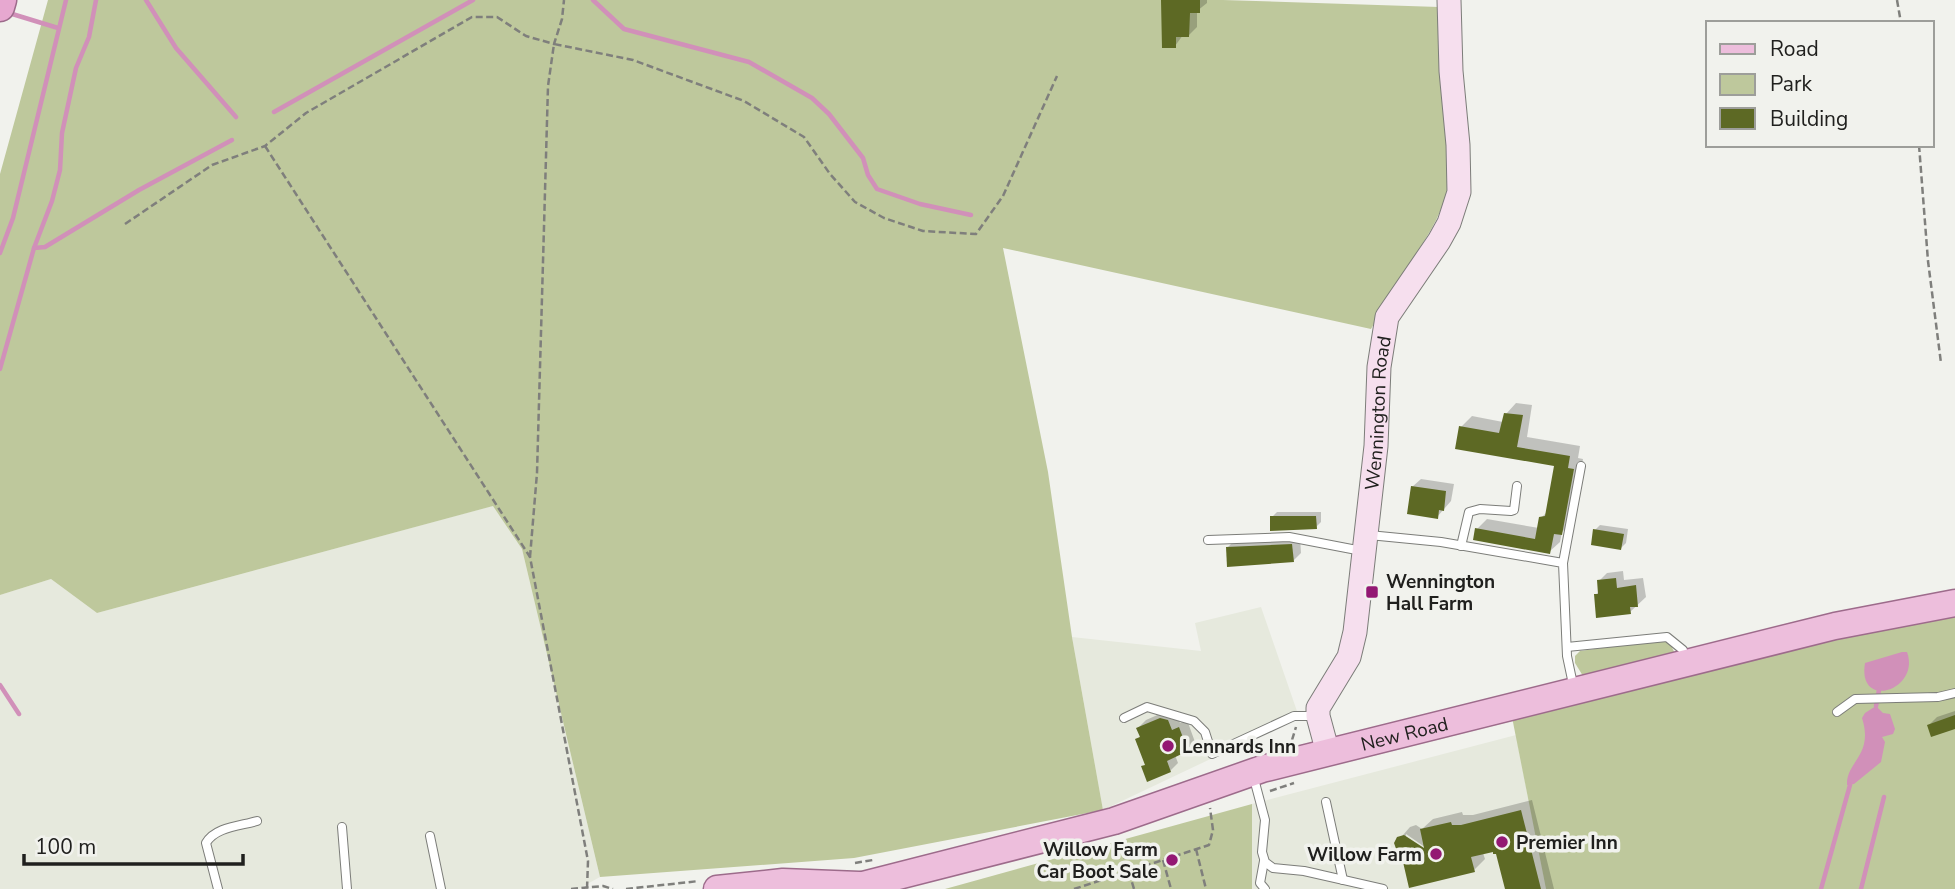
<svg xmlns="http://www.w3.org/2000/svg" width="1955" height="889" font-family="'Nunito Sans',sans-serif">
  <rect width="100%" height="100%" fill="#f1f2ed"/>
  <!-- built -->
  <g fill="#e6e9dd">
    <path d="M496 505 522 549 600 877 578 889H0V595L51 579 97 613Z"/>
    <path d="M1261 607 1299 717 1103 810 1072 637 1201 651 1195 623Z"/>
    <path d="M1516 735 1546 889H1252V804Z"/>
  </g>
  <!-- green -->
  <g fill="#bec89c">
    <path d="M48 0H1223L1439 7 1450 177C1443 220 1421 244 1399 280 1389 296 1380 313 1371 329L1003 248 1048 472 1072 637 1103 810 854 858 600 877 522 549 493 506 97 613 51 579 0 595V174Z"/>
    <path d="M1955 603V889H1546L1510 707Z"/>
    <path d="M1659 640 1670 643 1676 656 1583 676 1575 663V656L1580 651Z"/>
    <path d="M1252 804V889H945Z"/>
  </g>
  <!-- water -->
  <g fill="#d190b9">
    <path d="M1902 652H1907C1921 690 1857 711 1865 663Z"/>
    <path d="M1876 706 1883 713 1890 714 1895 729 1893 734 1882 737 1885 742 1881 762 1854 784 1847 785C1846 761 1874 756 1862 718L1865 713Z"/>
  </g>
  <!-- shadow -->
  <g fill="#0003" fill-rule="evenodd">
    <path d="M1164 0H1207V3L1197 11V27L1189 35H1183L1175 46Z"/>
    <path d="M1516 403 1532 405 1527 437 1580 446 1578 458 1583 459 1572 522 1562 532 1560 542 1549 552 1477 529 1487 519 1539 528 1541 518 1548 511 1556 465 1461 427 1472 416 1503 422 1506 414Z"/>
    <path d="M1421 479 1454 484 1451 501 1437 517 1412 487Z"/>
    <path d="M1277 512H1321V522L1316 527 1272 517Z"/>
    <path d="M1600 525 1628 529 1626 543 1621 548 1595 530Z"/>
    <path d="M1300 537 1301 553 1293 561 1228 547 1236 539Z"/>
    <path d="M1623 571 1624 580 1643 578 1646 597 1630 612 1595 595 1600 591 1599 581 1607 573Z"/>
    <path d="M1169 710 1175 712 1180 723 1187 720 1195 742 1187 750 1175 755 1178 763 1170 771 1147 764 1137 740 1141 735 1138 728 1146 720Z"/>
    <path d="M1955 711V727L1929 725 1937 717Z"/>
    <path d="M1532 800 1554 889H1507L1498 851 1495 852 1494 850 1483 853 1485 859 1474 870 1411 886 1405 860 1402 861 1396 843 1410 827 1416 825 1422 829 1433 819 1462 812 1463 815H1473ZM1406 834 1432 852 1430 854 1406 839Z"/>
  </g>
  <g fill="none" stroke-linecap="round" stroke-linejoin="round">
    <!-- stream -->
    <g stroke="#d190b9" stroke-width="4.5">
      <path d="M146 0 176 48 236 117"/>
      <path d="M593 0 624 29 749 62 812 98 829 114 863 158 868 175 877 189 920 204 971 215"/>
      <path d="M9 13 58 28"/>
      <path d="M274 112 473 0"/>
      <path d="M34 248 45 247 139 190 232 140"/>
      <path d="M0 253 13 218 66 0"/>
      <path d="M0 369 34 248 52 201 60 170 62 133 76 68 89 37 96 0"/>
      <path d="M0 685 19 714"/>
      <path d="M1876 706 1879 690"/>
      <path d="M1821 889 1850 785"/>
      <path d="M1861 889 1884 797"/>
    </g>
  </g>
  <!-- building -->
  <g fill="#5d6924">
    <path d="M1161 0H1200V13H1190L1189 37H1176V48H1162Z"/>
    <path d="M1504 413 1523 415 1517 447 1570 456 1568 468 1574 469 1562 535 1554 534 1550 554 1473 540 1475 528 1535 539 1539 517 1545 516 1554 466 1455 449 1459 426 1499 433Z"/>
    <path d="M1411 486 1446 491 1444 511 1439 510 1438 519 1407 514Z"/>
    <path d="M1270 516H1316L1317 529 1270 531Z"/>
    <path d="M1593 529 1624 534 1621 550 1591 545Z"/>
    <path d="M1292 544 1294 562 1227 567 1226 547Z"/>
    <path d="M1616 578 1617 588 1636 585 1638 607H1630L1631 614 1596 618 1594 594H1598L1597 580Z"/>
    <path d="M1955 715V729L1931 737 1927 725Z"/>
    <path d="M1160 718 1168 720 1172 730 1179 727 1188 751 1167 761 1171 772 1147 782 1141 766 1145 765 1135 739 1140 737 1136 728Z"/>
    <path d="M1521 810 1541 889H1505L1496 854H1493V852L1471 857 1475 872 1409 888 1403 862 1401 863 1394 843 1397 837 1404 835 1424 848 1420 829 1451 822 1452 825H1461Z"/>
  </g>
  <g fill="none" stroke-linecap="round" stroke-linejoin="round">
    <defs>
      <g id="service">
        <path d="M1369 535 1441 542 1563 563 1567 656 1574 689"/>
        <path d="M1208 540 1289 537 1362 551"/>
        <path d="M1461 546 1469 512 1480 509 1511 511 1514 510 1517 486"/>
        <path d="M1563 563 1581 466"/>
        <path d="M1567 647 1667 637 1683 650 1684 661"/>
        <path d="M1837 712 1855 699 1938 697 1955 693"/>
        <path d="M1124 718 1147 707 1194 721 1205 732 1212 754 1294 716H1315"/>
        <path d="M1253 775 1265 820 1262 852 1265 862 1273 868 1304 871 1383 889"/>
        <path d="M1326 802 1343 880"/>
        <path d="M342 827 347 889"/>
        <path d="M430 836 441 889"/>
        <path d="M1264 861 1260 883 1265 889"/>
        <path d="M218 889 206 843C215 827 240 826 257 821"/>
      </g>
      <g id="secondary">
        <path id="s1" d="M1328 753 1318 716V708L1349 657 1355 632 1376 446 1379 367 1387 317 1439 241 1449 223 1459 192 1458 145 1451 71 1449 0"/>
      </g>
      <g id="primary">
        <path d="M717 889 783 882 859 885"/>
        <path id="s2" d="M847 889 1114 821 1262 769 1835 626 1955 603"/>
      </g>
      <path id="trunk" d="M0 7 2 0"/>
    </defs>
    <!-- service casing -->
    <use href="#service" stroke="#7c7d79" stroke-width="10"/>
    <!-- secondary casing -->
    <use href="#secondary" stroke="#7c7d79" stroke-width="25"/>
    <!-- primary casing -->
    <use href="#primary" stroke="#9d6b8b" stroke-width="29"/>
    <!-- trunk casing -->
    <use href="#trunk" stroke="#9d6b8b" stroke-width="31"/>
    <!-- path -->
    <g stroke="#7f7f7c" stroke-width="2.5" stroke-dasharray="7 3.5" stroke-linecap="butt">
      <path d="M1897 0 1901 23"/>
      <path d="M1919 145 1928 261 1941 363"/>
      <path d="M265 146 530 557 588 861 587 889"/>
      <path d="M125 224 212 165 265 146 306 113 472 17H497L526 36 554 44 562 19 564 0"/>
      <path d="M530 557 537 473 548 86 554 44 633 60 744 101 804 137 830 174 855 202 884 218 923 231 976 234 1003 196 1057 76"/>
      <path d="M1292 740 1296 727"/>
      <path d="M1270 791 1294 783"/>
      <path d="M1120 842 1134 889"/>
      <path d="M1196 849 1206 889"/>
      <path d="M1163 860 1171 889"/>
      <path d="M855 863 873 860"/>
      <path d="M571 889 603 886 613 889"/>
      <path d="M626 889 699 881"/>
      <path d="M1074 889 1209 845 1213 830 1210 808"/>
    </g>
    <!-- service -->
    <use href="#service" stroke="#fff" stroke-width="8"/>
    <!-- secondary -->
    <use href="#secondary" stroke="#f6dfee" stroke-width="23"/>
    <!-- primary -->
    <use href="#primary" stroke="#edbedc" stroke-width="26"/>
    <!-- trunk -->
    <use href="#trunk" stroke="#e7a8d0" stroke-width="28"/>
  </g>
  <!-- markers -->
  <g fill="#931873" stroke="#f1f2ed" stroke-width="2.5">
    <rect x="1365" y="585" width="14" height="14" rx="3.5"/>
    <circle cx="1168" cy="746" r="7"/>
    <circle cx="1502" cy="842" r="7"/>
    <circle cx="1436" cy="854" r="7"/>
    <circle cx="1172" cy="860" r="7"/>
  </g>
  <g text-anchor="middle" stroke-width="7" stroke-linejoin="round" paint-order="stroke">
    <!-- street labels -->
    <g font-size="19" fill="#20201e" stroke="#f1f2ed">
      <text dy="7" stroke="none"><textPath href="#s1" startOffset="352">Wennington Road</textPath></text>
      <text dy="7" stroke="none"><textPath href="#s2" startOffset="579">New Road</textPath></text>
    </g>
    <!-- poi labels -->
    <g font-size="19" font-weight="bold" fill="#20201e" stroke="#f1f2ed" text-anchor="start">
      <text x="1386" y="588">Wennington<tspan x="1386" dy="22">Hall Farm</tspan></text>
      <text x="1182" y="753">Lennards Inn</text>
      <text x="1516" y="849">Premier Inn</text>
      <text x="1158" y="856" text-anchor="end">Willow Farm<tspan x="1158" dy="22">Car Boot Sale</tspan></text>
      <text x="1422" y="861" text-anchor="end">Willow Farm</text>
    </g>
  </g>
  <!-- legend -->
  <rect x="1706" y="21" width="228" height="126" fill="#f1f2ed" stroke="#9d9e9a" stroke-width="2"/>
  <rect x="1720" y="44" width="35" height="10" fill="#edbedc" stroke="#9d9e9a" stroke-width="2"/>
  <text x="1770" y="56" font-size="21" fill="#20201e">Road</text>
  <rect x="1720" y="74" width="35" height="21" fill="#bec89c" stroke="#9d9e9a" stroke-width="2"/>
  <text x="1770" y="91" font-size="21" fill="#20201e">Park</text>
  <rect x="1720" y="108" width="35" height="21" fill="#5d6924" stroke="#9d9e9a" stroke-width="2"/>
  <text x="1770" y="126" font-size="21" fill="#20201e">Building</text>
  <!-- scale -->
  <path d="M24 854v10h219v-10" fill="none" stroke="#20201e" stroke-width="3.5"/>
  <text x="35" y="854" font-size="21" fill="#20201e" stroke="#f1f2ed" stroke-width="5" paint-order="stroke">100 m</text>
</svg>
